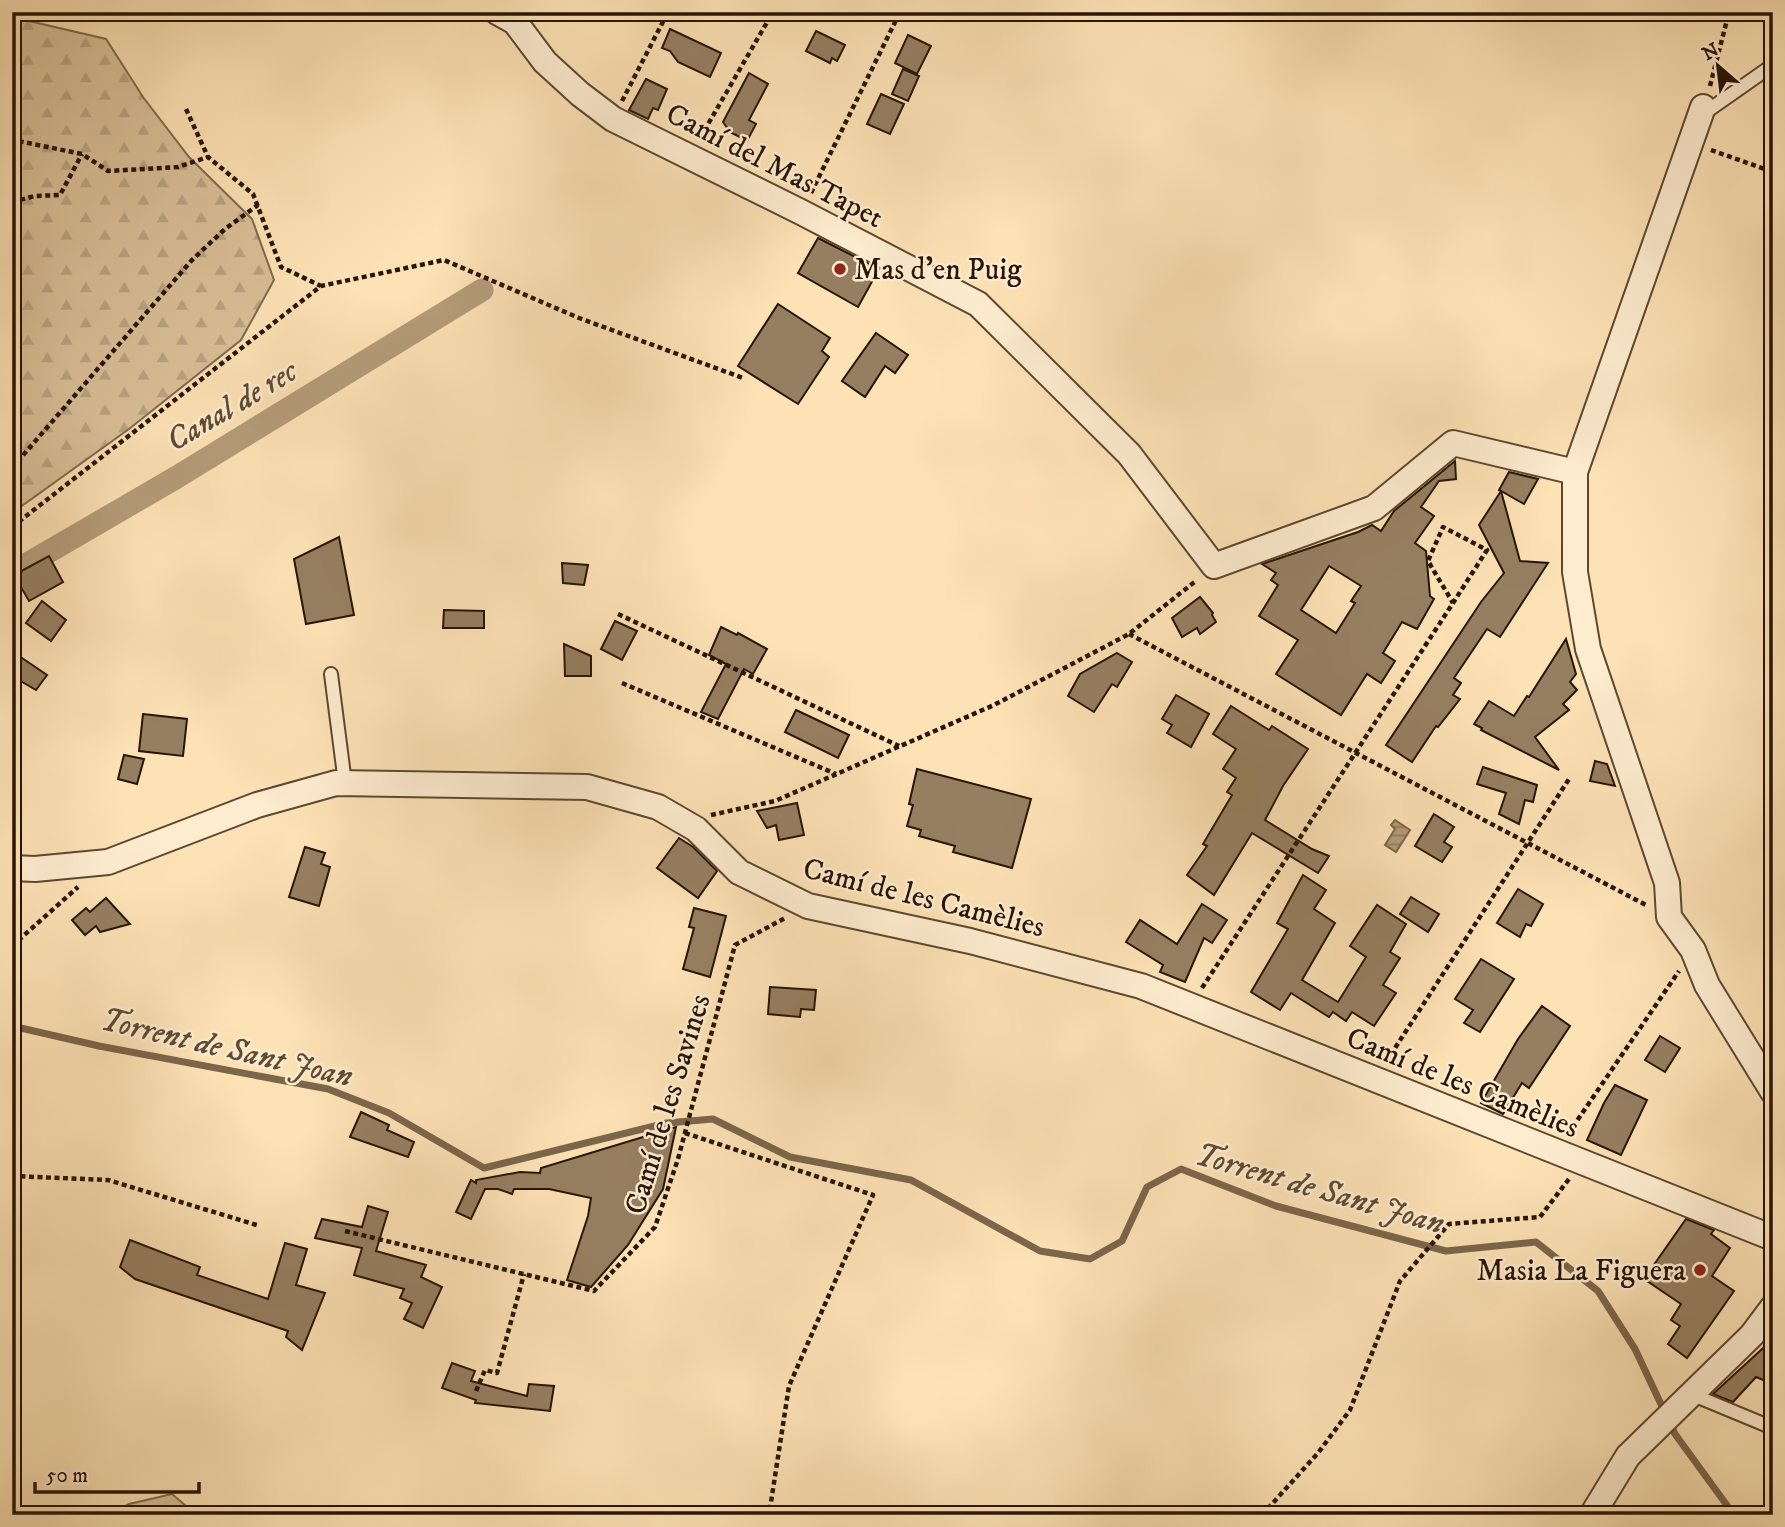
<svg xmlns="http://www.w3.org/2000/svg" width="1785" height="1527" font-family="'IM FELL DW Pica',serif">
  <defs>
    <pattern id="forest-firs" width="22" height="20" patternUnits="userSpaceOnUse" patternTransform="scale(1.75)"><rect width="22" height="20" fill="#d9bf97"/><path d="M5 1l3.5 6h-7zM16 11l3.5 6h-7z" fill="#baa381"/></pattern>
    <pattern id="water-rules" width="6" height="5" patternUnits="userSpaceOnUse" patternTransform="scale(1.75)"><rect width="6" height="5" fill="#b49c79"/><path d="M0 2.5h6" fill="none" stroke="#927e61"/></pattern>
  </defs>
  <rect width="100%" height="100%" fill="#fde2b5"/>
  <filter id="stains"><feTurbulence type="fractalNoise" baseFrequency=".00286" numOctaves="4"/><feColorMatrix values="0 0 0 0 .2 0 0 0 0 .09 0 0 0 0 .02 0 0 0 .5 -.17"/></filter>
  <radialGradient id="worn" r=".72"><stop offset=".6" stop-color="#630" stop-opacity="0"/><stop offset="1" stop-color="#630" stop-opacity=".3"/></radialGradient>
  <!-- forest -->
  <g fill="url(#forest-firs)" stroke="#806a4e" stroke-width="2">
    <path d="M12 17 106 39 143 97 189 157 252 219 274 280 241 340 129 429 12 513Z"/>
    <path d="M172 1494 186 1506 188 1515H110L129 1504Z"/>
  </g>
  <!-- water -->
  <path fill="url(#water-rules)" stroke="#7c664b" stroke-width="2" d="M1395 820 1410 830 1396 852 1385 845 1395 829 1391 825Z"/>
  <g fill="none" stroke-linecap="round" stroke-linejoin="round">
    <!-- stream -->
    <path stroke="#7c664b" stroke-width="7" d="M12 1026 99 1046 328 1089 389 1113 484 1168 667 1123 713 1119 790 1157 911 1180 1040 1251 1090 1259 1122 1241 1147 1187 1181 1169 1276 1206 1446 1251 1536 1242 1598 1291 1635 1349 1675 1434 1734 1515"/>
    <!-- canal -->
    <path stroke="#b49c79" stroke-width="23" d="M12 573 177 477 482 290"/>
  </g>
  <!-- building -->
  <g fill="#967f61" stroke="#271405" stroke-width="2" fill-rule="evenodd">
    <path d="M670 29 721 53 710 77 678 62 670 51 662 48Z"/>
    <path d="M816 31 845 45 837 61 832 58 830 63 806 51Z"/>
    <path d="M908 35 931 46 917 74 895 63Z"/>
    <path d="M903 69 919 76 908 101 892 94Z"/>
    <path d="M749 73 768 84 749 120 756 124 747 141 730 132 723 122Z"/>
    <path d="M646 79 667 89 658 110 653 108 648 119 629 110Z"/>
    <path d="M881 94 904 104 890 134 867 124Z"/>
    <path d="M818 238 879 269 858 307 798 273Z"/>
    <path d="M778 304 830 338 822 351 829 357 798 404 738 366Z"/>
    <path d="M876 333 908 355 895 373 885 366 865 397 842 381Z"/>
    <path d="M1455 461 1456 479 1439 481 1421 507 1434 516 1415 543 1426 551 1430 596 1434 599 1417 629 1402 622 1383 653 1395 661 1381 683 1367 674 1341 715 1276 674 1298 640 1259 616 1278 585 1271 580 1276 573 1262 564 1358 532 1372 525 1381 531 1394 511ZM1329 566 1361 586 1351 601 1355 603 1336 633 1301 610Z"/>
    <path d="M1509 472 1538 479 1524 504 1501 491 1520 561 1548 563 1500 637 1487 629 1454 678 1461 683 1453 695 1460 699 1438 727 1436 726 1412 762 1386 745 1481 602 1504 573 1479 525 1501 491 1499 490Z"/>
    <path d="M339 537 354 615 306 624 294 559Z"/>
    <path d="M49 556 63 582 29 601 14 575Z"/>
    <path d="M562 563 588 565 584 585 563 583Z"/>
    <path d="M1200 597 1213 613 1212 615 1216 622 1200 634 1197 628 1182 637 1172 618Z"/>
    <path d="M42 601 66 620 51 641 26 623Z"/>
    <path d="M444 610 484 611V628H443Z"/>
    <path d="M615 621 637 631 622 660 601 649Z"/>
    <path d="M721 627 737 635 738 633 767 649 753 674 744 669 718 719 701 712 726 664 709 655Z"/>
    <path d="M1566 639 1576 674 1570 682 1577 690 1563 704 1569 710 1535 737 1559 770 1481 730 1482 728 1474 724 1489 701 1514 716 1527 696 1529 697Z"/>
    <path d="M564 644 591 656V676H565Z"/>
    <path d="M1117 653 1132 662 1117 687 1112 684 1094 712 1068 696 1080 674Z"/>
    <path d="M22 658 47 675 36 690 12 676Z"/>
    <path d="M1176 695 1209 714 1191 747 1167 733 1172 725 1162 719Z"/>
    <path d="M1231 706 1269 730 1272 726 1308 749 1283 786 1265 820 1312 849 1329 856 1318 873 1252 833 1214 895 1187 875 1207 846 1203 844 1232 795 1227 792 1236 778 1223 769 1236 749 1213 734Z"/>
    <path d="M796 710 849 735 838 758 785 732Z"/>
    <path d="M143 714 187 719 183 756 139 751Z"/>
    <path d="M124 755 144 759 137 784 118 779Z"/>
    <path d="M1595 761 1607 764 1615 786 1590 781Z"/>
    <path d="M1483 767 1537 785 1533 802 1525 800 1519 824 1499 814 1506 793 1477 784Z"/>
    <path d="M917 769 1031 799 1012 868 953 852 955 846 919 836 921 830 907 826 913 805 909 804Z"/>
    <path d="M797 803 804 835 779 840 776 825 767 828 757 811Z"/>
    <path d="M1434 814 1454 827 1444 842 1452 847 1442 862 1415 846Z"/>
    <path d="M679 838 693 847 717 871 698 898 657 868Z"/>
    <path d="M305 847 325 853 321 864 330 867 319 906 289 897Z"/>
    <path d="M1303 875 1326 890 1314 909 1335 923 1302 980 1338 1002 1366 957 1350 946 1377 905 1406 924 1390 952 1400 958 1383 985 1396 993 1374 1026 1352 1012 1346 1021 1333 1012 1329 1017 1291 993 1280 1010 1251 992 1288 929 1277 923Z"/>
    <path d="M1518 889 1543 904 1531 926 1526 924 1520 937 1497 923Z"/>
    <path d="M1411 897 1439 914 1428 932 1400 914Z"/>
    <path d="M106 898 130 924 100 932 96 926 85 935 72 920 86 908 90 912Z"/>
    <path d="M1202 904 1227 920 1212 943 1204 938 1185 982 1160 972 1163 965 1126 942 1140 920 1177 944Z"/>
    <path d="M694 908 726 916 710 977 683 969 694 928 689 927Z"/>
    <path d="M1481 959 1514 979 1480 1032 1464 1023 1473 1010 1455 999Z"/>
    <path d="M770 987 816 990 814 1010 801 1009 800 1017 768 1014Z"/>
    <path d="M1542 1006 1570 1026 1529 1088 1522 1083 1503 1114 1481 1103 1518 1039Z"/>
    <path d="M1660 1036 1680 1048 1665 1072 1645 1060Z"/>
    <path d="M1615 1085 1647 1100 1621 1155 1587 1140 1604 1103Z"/>
    <path d="M361 1112 389 1125 387 1130 414 1142 408 1157 350 1137Z"/>
    <path d="M676 1127 663 1189 628 1245 591 1287 567 1280 588 1216 591 1198 549 1189H514L512 1194 498 1189H485L471 1219 456 1212 471 1180 476 1183V1180L520 1172 540 1173 541 1168Z"/>
    <path d="M368 1206 388 1212 376 1251 426 1265 421 1277 442 1287 423 1328 404 1319 412 1303 400 1298 404 1289 354 1275 362 1248 315 1238 322 1219 362 1227Z"/>
    <path d="M1686 1219 1714 1230 1711 1234 1730 1248 1712 1276 1734 1291 1687 1358 1668 1344 1680 1326 1671 1320 1681 1304 1644 1279Z"/>
    <path d="M130 1240 200 1267 197 1275 268 1299 285 1243 307 1249 296 1285 325 1293 302 1350 286 1337 288 1331 135 1279 120 1267Z"/>
    <path d="M1773 1339V1384L1756 1377 1733 1402 1713 1394Z"/>
    <path d="M452 1363 475 1371 471 1381 527 1396 529 1384 554 1386 550 1411 475 1403 476 1400 442 1388Z"/>
  </g>
  <g fill="none" stroke-linecap="round" stroke-linejoin="round">
    <defs>
      <g id="lane">
        <path d="M1703 114 1773 65"/>
        <path d="M331 674 345 783"/>
        <path d="M1691 1394 1773 1428"/>
      </g>
      <g id="street">
        <path d="M497 12 515 22 545 62 580 94 613 119 801 212 978 304 1129 454 1214 566 1374 508 1453 443 1575 472"/>
        <path d="M1703 107 1575 472V572L1588 649 1667 883 1669 917 1693 950 1707 985 1773 1092"/>
        <path d="M12 868 35 869 108 862 257 805 336 783 587 787 658 807 696 829 739 872 808 906 970 941 1141 986 1773 1238"/>
        <path d="M1592 1515 1628 1456 1752 1335 1773 1307"/>
      </g>
    </defs>
    <!-- lane casing -->
    <use href="#lane" stroke="#5c4831" stroke-width="16"/>
    <!-- street casing -->
    <use href="#street" stroke="#5c4831" stroke-width="28"/>
    <!-- path -->
    <g stroke="#271405" stroke-width="4.5" stroke-dasharray="5 3.5" stroke-linecap="butt">
      <path d="M1710 86 1729 12"/>
      <path d="M622 101 668 12"/>
      <path d="M186 109 208 157 253 194 281 267 321 286"/>
      <path d="M12 136 18 141 82 154 108 171 178 167 208 157"/>
      <path d="M700 138 773 12"/>
      <path d="M1711 150 1773 172"/>
      <path d="M811 193 900 12"/>
      <path d="M12 202 35 196 60 195 82 154"/>
      <path d="M12 468 192 260 225 229 258 205"/>
      <path d="M12 527 321 286 444 260 579 318 743 378"/>
      <path d="M618 614 899 746"/>
      <path d="M1129 634 1646 905"/>
      <path d="M622 683 836 774"/>
      <path d="M711 815 775 801 994 705 1129 634 1197 580"/>
      <path d="M12 946 78 887"/>
      <path d="M1202 988 1453 603 1487 550 1443 527 1428 561 1453 603"/>
      <path d="M1386 1062 1569 779"/>
      <path d="M685 1133 873 1195 789 1386 769 1515"/>
      <path d="M1568 1134 1679 971"/>
      <path d="M12 1176 108 1180 260 1226"/>
      <path d="M345 1231 594 1291 655 1227 678 1159 735 945 785 918"/>
      <path d="M476 1391 485 1370 497 1373 524 1274"/>
      <path d="M1262 1515 1318 1453 1350 1410 1400 1281 1449 1224 1540 1217 1569 1179"/>
    </g>
    <!-- lane -->
    <use href="#lane" stroke="#feeccf" stroke-width="12"/>
    <!-- street -->
    <use href="#street" stroke="#feeccf" stroke-width="24"/>
  </g>
  <!-- markers -->
  <g fill="#8f2418" stroke="#feeccf" stroke-width="2.5">
    <circle cx="840" cy="269" r="7"/>
    <circle cx="1700" cy="1270" r="7"/>
  </g>
  <g text-anchor="middle" stroke-width="5" stroke-linejoin="round" paint-order="stroke">
    <!-- street labels -->
    <g font-size="30" fill="#271405" stroke="#feeccf">
      <text transform="translate(775 165) rotate(27)" y="10">Camí del Mas Tapet</text>
      <text transform="translate(924 897) rotate(14)" y="10">Camí de les Camèlies</text>
      <text transform="translate(1463 1082) rotate(22)" y="10">Camí de les Camèlies</text>
      <text transform="translate(667 1104) rotate(-73)" y="10">Camí de les Savines</text>
    </g>
    <!-- poi labels -->
    <g font-size="30" fill="#271405" stroke="#feeccf" text-anchor="start">
      <text x="854" y="279">Mas d'en Puig</text>
      <text x="1686" y="1280" text-anchor="end">Masia La Figuera</text>
    </g>
    <!-- water labels -->
    <g font-size="32" font-style="italic" fill="#5f4a33" stroke="#feeccf">
      <text transform="translate(231 405) rotate(-31)" y="11">Canal de rec</text>
      <text transform="translate(227 1047) rotate(13)" y="11">Torrent de Sant Joan</text>
      <text transform="translate(1320 1188) rotate(16)" y="11">Torrent de Sant Joan</text>
    </g>
  </g>
  <!-- margin -->
  <rect width="1785" height="1527" fill="none" stroke="#fde2b5" stroke-width="42"/>
  <rect x="14" y="14" width="1757" height="1499" fill="none" stroke="#271405" stroke-width="3.5"/>
  <rect x="21" y="21" width="1743" height="1485" fill="none" stroke="#271405" stroke-width="2"/>
  <!-- north arrow -->
  <g transform="translate(1718 66) rotate(332)" stroke="#feeccf" stroke-width="5" paint-order="stroke">
  <path d="M0-5L12 26L0 18L-12 26Z" fill="#271405"/>
  <text y="-10" font-size="19" font-weight="bold" text-anchor="middle" fill="#271405">N</text>
  </g>
  <!-- scale -->
  <path d="M35 1482v10h164v-10" fill="none" stroke="#271405" stroke-width="3.5"/>
  <text x="46" y="1482" font-size="21" fill="#271405" stroke="#feeccf" stroke-width="5" paint-order="stroke">50 m</text>
  <rect width="100%" height="100%" filter="url(#stains)"/>
  <rect width="100%" height="100%" fill="url(#worn)"/>
</svg>
